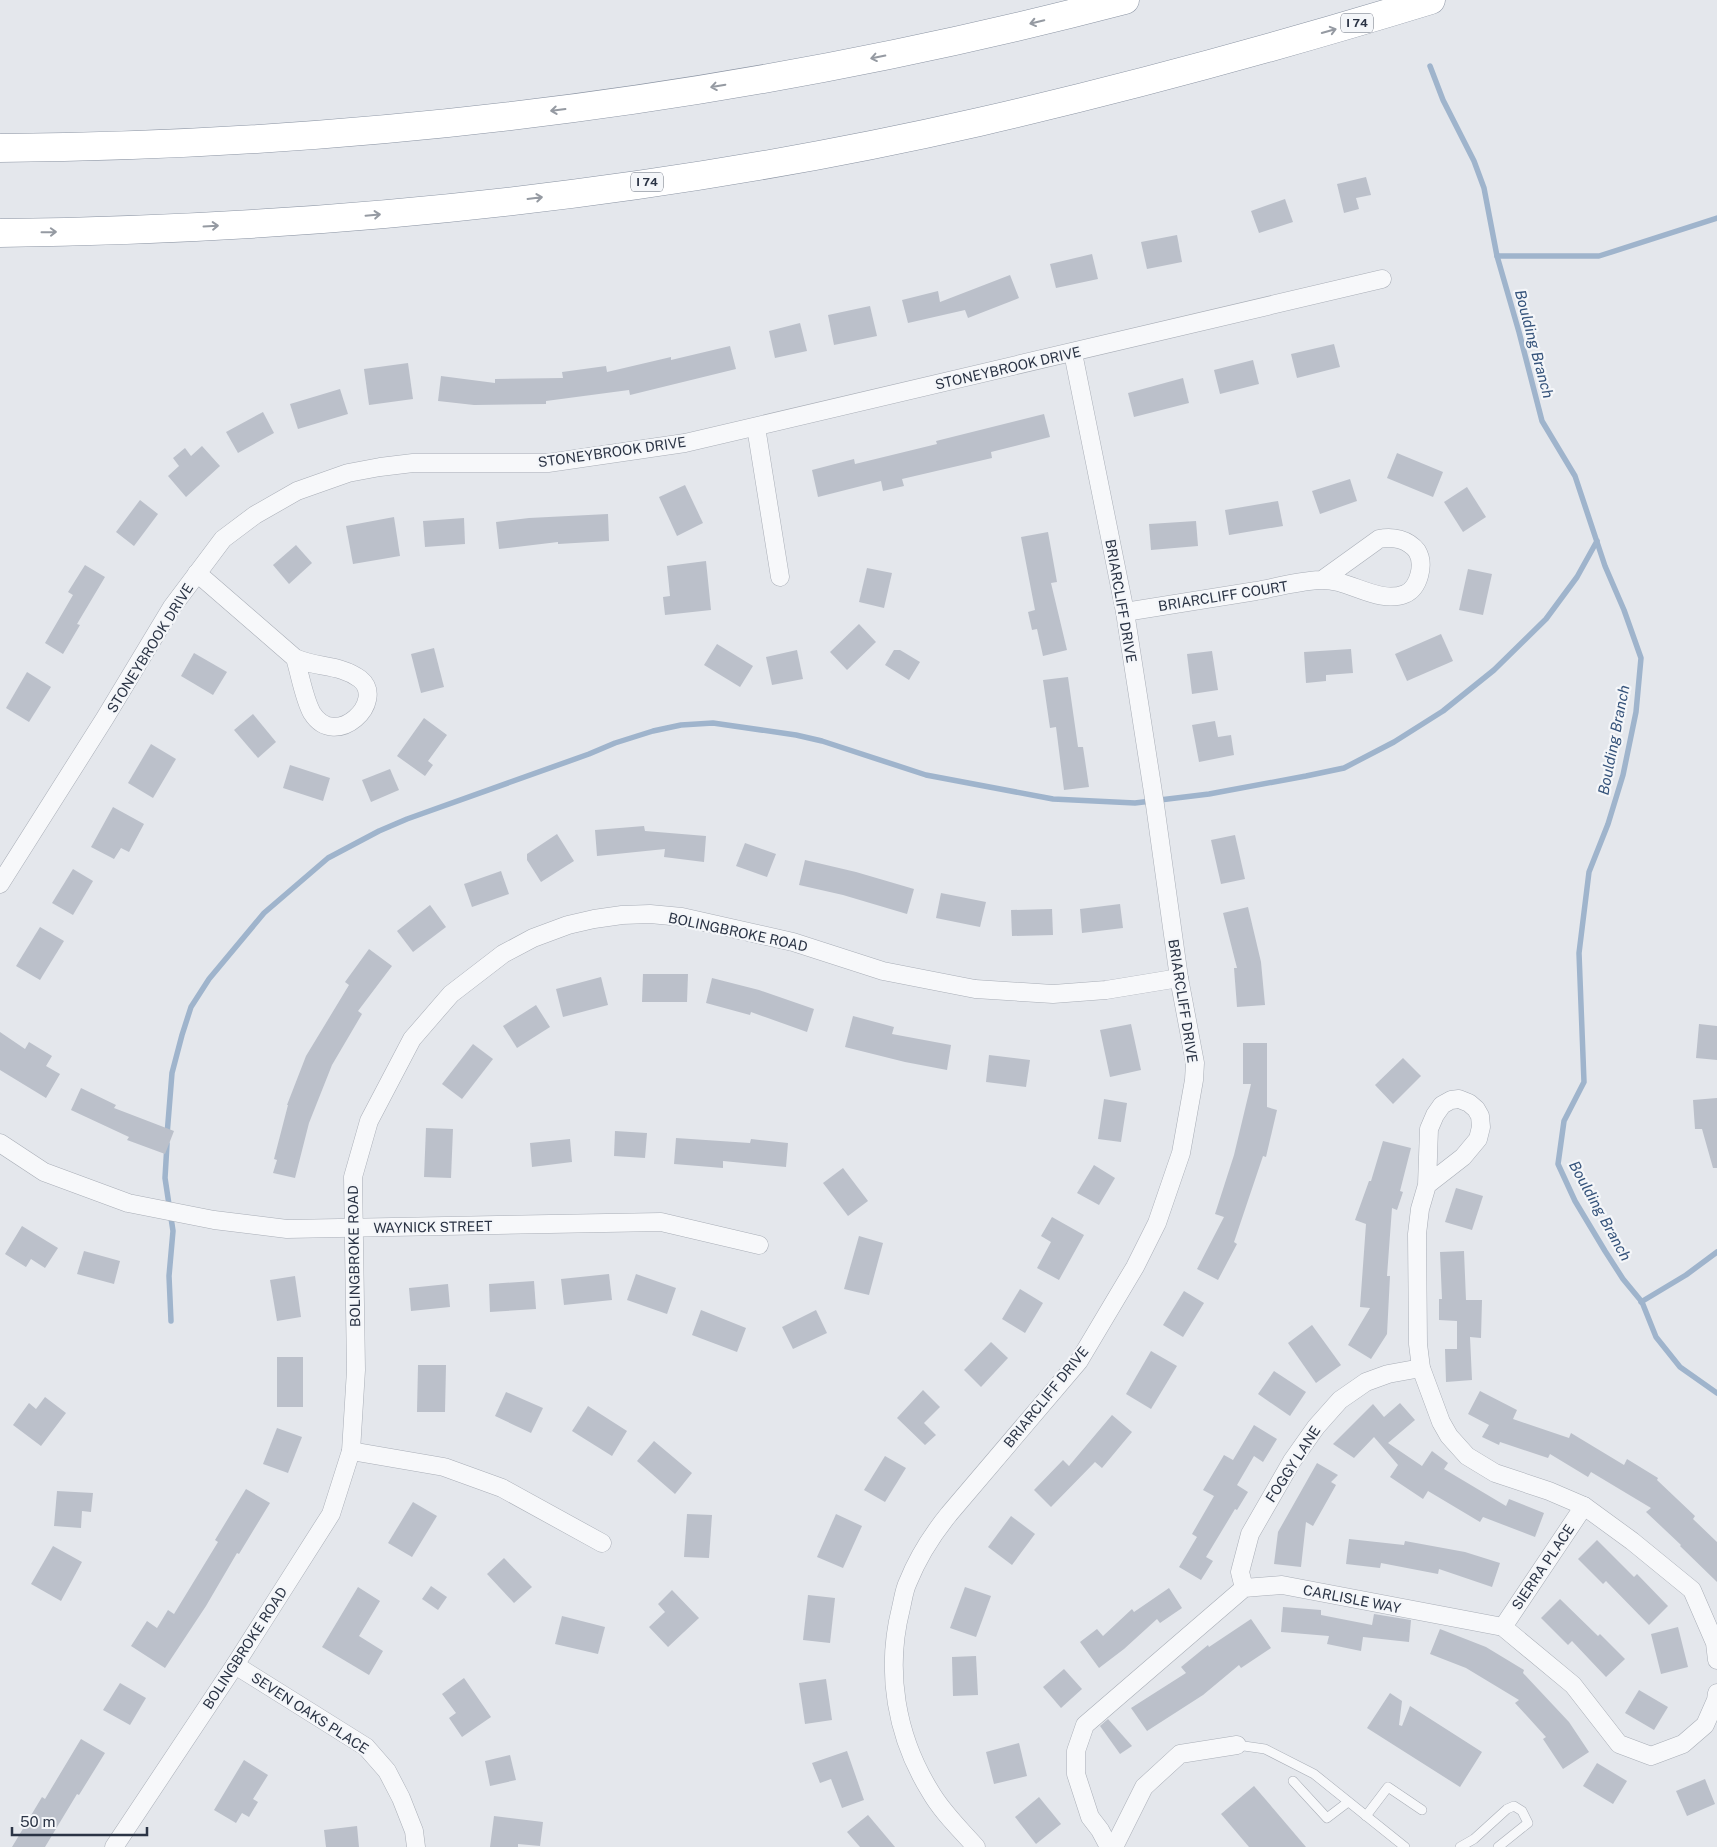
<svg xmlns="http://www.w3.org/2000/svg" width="1717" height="1847" font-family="'Public Sans',sans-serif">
  <rect width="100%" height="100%" fill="#e4e7ec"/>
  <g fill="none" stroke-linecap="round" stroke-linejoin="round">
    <!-- stream -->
    <g stroke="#9fb4cc" stroke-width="5.5">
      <path d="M1430 66 1443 100 1474 161 1484 188 1497 256 1519 332 1542 421 1575 476 1605 566 1624 610 1641 658 1636 712 1623 775 1608 824 1589 872 1579 953 1584 1082 1564 1121 1558 1164 1575 1201 1605 1251 1623 1279 1642 1302 1656 1337 1680 1367 1717 1393"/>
      <path d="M1497 256H1599L1717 218"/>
      <path d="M167 1135 172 1073 182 1035 191 1007 209 979 264 913 328 858 379 831 407 819 589 754 615 743 653 731 681 725 713 723 796 735 822 741 926 775 1053 799 1135 803 1209 794 1306 776 1344 768 1394 742 1443 711 1494 670 1546 619 1577 577 1597 541"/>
      <path d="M167 1144 165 1178 173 1231 169 1276 171 1321"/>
      <path d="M1641 1302 1686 1275 1717 1252"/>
    </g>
  </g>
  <!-- building -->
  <g fill="#bbc0ca">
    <path d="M1366 177 1371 195 1356 198 1359 209 1344 213 1337 184Z"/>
    <path d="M1285 199 1293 222 1259 233 1251 211Z"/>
    <path d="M1177 235 1182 262 1147 269 1141 242Z"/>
    <path d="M1092 254 1098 279 1056 288 1050 264Z"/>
    <path d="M1010 275 1019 298 968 318 965 310 908 323 902 300 938 291 940 302Z"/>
    <path d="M870 306 877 336 834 345 828 315Z"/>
    <path d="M800 323 807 351 775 358 769 331Z"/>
    <path d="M1334 344 1340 367 1297 378 1291 354Z"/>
    <path d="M730 346 736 369 630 395 629 390 546 401V404L474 405 438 401 441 376 495 383V379L563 378 562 372 606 366 607 372 671 357V360Z"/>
    <path d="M1253 360 1259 384 1220 394 1214 370Z"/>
    <path d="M408 363 413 399 369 405 364 369Z"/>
    <path d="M1183 378 1189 403 1134 417 1128 393Z"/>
    <path d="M340 389 348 414 298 429 290 404Z"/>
    <path d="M263 412 274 433 238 453 226 432Z"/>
    <path d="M1044 414 1050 437 991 452 992 458 902 479 904 486 883 491 881 481 818 497 812 470 854 459 855 464 937 444 936 441Z"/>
    <path d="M202 446 220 466 186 497 168 476 179 466 173 458 185 448 191 456Z"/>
    <path d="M1397 453 1443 472 1433 497 1387 478Z"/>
    <path d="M1350 479 1357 501 1320 514 1312 491Z"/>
    <path d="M685 485 703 523 677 536 659 497Z"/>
    <path d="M1467 487 1486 517 1463 532 1444 502Z"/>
    <path d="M140 500 158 514 134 546 116 532Z"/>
    <path d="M1278 501 1283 526 1229 535 1225 510Z"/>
    <path d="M608 514 609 541 558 544V542L499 549 496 522 529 518Z"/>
    <path d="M394 517 400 556 353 564 346 526Z"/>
    <path d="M464 518 465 544 425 547 423 521Z"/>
    <path d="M1196 521 1198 546 1151 550 1149 524Z"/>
    <path d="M1048 532 1057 582 1051 583 1067 650 1043 656 1037 629 1032 630 1028 612 1035 610 1021 537Z"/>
    <path d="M296 545 312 563 289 584 273 565Z"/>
    <path d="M706 561 711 610 665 615 663 597 670 596 667 566Z"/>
    <path d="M85 565 105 577 77 624 80 625 63 654 45 643 73 595 68 592Z"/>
    <path d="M867 568 892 573 884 608 859 602Z"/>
    <path d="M1468 569 1492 574 1483 615 1459 610Z"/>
    <path d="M859 624 876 642 847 670 830 652Z"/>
    <path d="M1441 634 1453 661 1407 681 1395 654Z"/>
    <path d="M717 644 753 666 740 687 704 665Z"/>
    <path d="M434 648 444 687 421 693 411 654Z"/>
    <path d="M1351 649 1353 673 1326 675V681L1306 683 1304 652Z"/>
    <path d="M797 650 803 679 772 685 766 657Z"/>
    <path d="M894 650H900L920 662 909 680 885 665Z"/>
    <path d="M1212 651 1218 690 1192 694 1187 654Z"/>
    <path d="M194 653 227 672 213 695 181 676Z"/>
    <path d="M27 672 51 687 29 722 6 708Z"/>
    <path d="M1068 677 1078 747H1083L1089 787 1064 790 1056 727 1050 728 1043 680Z"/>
    <path d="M253 714 276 742 258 758 234 730Z"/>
    <path d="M424 718 447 735 428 761 433 765 425 776 397 756Z"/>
    <path d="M1215 721 1218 737 1231 735 1234 755 1199 762 1192 725Z"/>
    <path d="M151 744 176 759 153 798 128 783Z"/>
    <path d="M290 765 330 778 323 801 283 788Z"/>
    <path d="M390 769 399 790 371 802 362 780Z"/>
    <path d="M113 807 144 824 129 852 121 848 114 859 91 847Z"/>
    <path d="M644 826 645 831 706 836 704 862 664 857 665 849 597 856 595 830Z"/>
    <path d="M557 834 574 861 541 882 527 860V854Z"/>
    <path d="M1235 835 1245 879 1221 884 1211 840Z"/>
    <path d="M745 843 776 854 767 877 736 866Z"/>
    <path d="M805 860 856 872 914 889 907 914 843 895 799 885Z"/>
    <path d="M73 869 93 881 73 915 52 903Z"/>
    <path d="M501 871 509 894 472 907 464 884Z"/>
    <path d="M941 893 986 902 980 927 936 918Z"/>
    <path d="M1120 904 1123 928 1082 933 1080 909Z"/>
    <path d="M430 905 446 927 413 952 397 931Z"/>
    <path d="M1248 907 1261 962 1265 1005 1237 1007 1234 968H1237L1223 913Z"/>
    <path d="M1052 909 1053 935 1012 936 1011 910Z"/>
    <path d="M40 927 64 941 40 980 16 966Z"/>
    <path d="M369 949 392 966 358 1011 362 1014 332 1065 309 1123 295 1178 273 1173 277 1160 274 1159 288 1105H287L306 1056 349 985 345 982Z"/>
    <path d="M643 974H688L687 1002H642Z"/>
    <path d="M601 977 608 1005 563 1017 556 989Z"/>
    <path d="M712 978 759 990 814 1009 807 1032 751 1012 750 1015 706 1003Z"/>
    <path d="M536 1005 550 1027 517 1048 503 1026Z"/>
    <path d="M853 1016 894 1027 892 1034 951 1045 947 1070 905 1062 845 1047Z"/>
    <path d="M1131 1024 1141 1070 1110 1077 1100 1030Z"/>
    <path d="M1699 1024 1717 1026V1060L1696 1058Z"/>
    <path d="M0 1032 25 1049 29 1042 52 1056 46 1066 60 1074 46 1098 0 1070Z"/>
    <path d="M1243 1043H1267V1107L1277 1110 1266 1157 1263 1156 1234 1242 1237 1244 1218 1280 1197 1269 1224 1217 1215 1214 1234 1155 1251 1084H1243Z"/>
    <path d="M473 1044 493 1059 462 1099 442 1084Z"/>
    <path d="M989 1055 1030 1060 1026 1087 986 1082Z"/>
    <path d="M1403 1058 1421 1076 1393 1104 1375 1085Z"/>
    <path d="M81 1088 116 1105 114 1108 174 1131 165 1154 127 1140 129 1137 71 1110Z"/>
    <path d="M1717 1098V1168H1713L1702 1129H1695L1693 1100Z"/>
    <path d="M1104 1099 1127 1103 1121 1142 1098 1139Z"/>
    <path d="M426 1128 453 1129 451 1178 424 1177Z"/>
    <path d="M615 1131 647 1133 645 1158 614 1156Z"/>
    <path d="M676 1138 750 1143 751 1139 788 1143 786 1167 723 1161V1168L674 1164Z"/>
    <path d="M570 1139 572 1162 532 1167 530 1143Z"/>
    <path d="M1383 1141 1411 1148 1400 1191 1403 1192 1397 1210 1392 1208 1387 1276H1390L1387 1334 1371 1359 1348 1345 1370 1308 1360 1307 1366 1224 1355 1220 1369 1181H1371Z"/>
    <path d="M1094 1165 1115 1178 1099 1205 1077 1193Z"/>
    <path d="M843 1168 868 1201 848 1216 823 1183Z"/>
    <path d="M1456 1188 1483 1196 1472 1230 1445 1222Z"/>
    <path d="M1052 1217 1084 1235 1059 1280 1037 1268 1051 1242 1041 1236Z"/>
    <path d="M22 1226 58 1248 45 1268 31 1259 26 1267 5 1254Z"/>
    <path d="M859 1236 883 1243 869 1295 844 1289Z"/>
    <path d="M84 1251 120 1261 114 1284 77 1274Z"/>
    <path d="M1464 1251 1466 1300H1482L1481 1338 1470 1337 1472 1380 1446 1382 1445 1349H1457V1321L1439 1320V1299H1442L1440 1252Z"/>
    <path d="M609 1274 612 1300 564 1305 561 1279Z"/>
    <path d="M636 1274 676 1288 667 1314 627 1300Z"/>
    <path d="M295 1276 301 1317 277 1321 270 1280Z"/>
    <path d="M534 1281 536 1309 490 1312 489 1284Z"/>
    <path d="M448 1284 450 1307 411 1311 409 1288Z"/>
    <path d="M1020 1289 1043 1303 1025 1333 1002 1319Z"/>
    <path d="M1184 1291 1204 1303 1183 1337 1163 1325Z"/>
    <path d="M701 1310 746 1328 737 1352 692 1335Z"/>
    <path d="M816 1310 827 1333 793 1349 782 1327Z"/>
    <path d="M1312 1325 1341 1365 1316 1383 1288 1343Z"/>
    <path d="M991 1342 1008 1358 981 1387 964 1370Z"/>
    <path d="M1151 1351 1177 1366 1151 1409 1126 1394Z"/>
    <rect x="277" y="1357" width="26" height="50"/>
    <path d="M418 1365H446L445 1412H417Z"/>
    <path d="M1274 1371 1306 1392 1290 1416 1258 1394Z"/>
    <path d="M923 1390 940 1407 924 1423 936 1435 925 1445 897 1418Z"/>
    <path d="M1480 1391 1517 1410 1513 1419 1569 1438 1571 1433 1624 1465 1627 1459 1658 1478 1657 1480 1695 1516 1693 1519 1717 1542V1582L1680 1546 1681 1545 1646 1512 1651 1508 1591 1472 1588 1477 1550 1454 1548 1458 1500 1442 1499 1445 1482 1437 1489 1425 1468 1414Z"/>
    <path d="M506 1392 543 1408 531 1433 495 1416Z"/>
    <path d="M45 1397 66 1413 41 1446 13 1425 29 1403 36 1409Z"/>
    <path d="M1400 1403 1415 1420 1388 1443 1422 1466 1432 1451 1448 1463 1444 1469 1506 1506 1509 1499 1544 1513 1535 1537 1483 1517 1480 1522 1428 1491 1423 1499 1390 1477 1398 1465 1374 1437 1354 1458 1333 1444 1373 1404 1384 1417Z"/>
    <path d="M588 1406 627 1431 612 1456 572 1431Z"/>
    <path d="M1112 1415 1132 1432 1102 1468 1095 1462 1051 1507 1034 1490 1063 1460 1069 1466Z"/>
    <path d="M1254 1425 1277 1439 1263 1462 1254 1456 1237 1485 1248 1492 1237 1510 1235 1509 1206 1557 1213 1561 1201 1580 1179 1567 1197 1537 1192 1534 1214 1496 1203 1490 1224 1455 1233 1460Z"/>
    <path d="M277 1428 302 1437 288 1473 263 1464Z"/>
    <path d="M654 1441 692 1473 675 1494 637 1461Z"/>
    <path d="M885 1456 906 1468 885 1502 864 1490Z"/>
    <path d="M1317 1463 1338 1475 1331 1482 1336 1485 1313 1526 1306 1522 1301 1567 1274 1564 1278 1532Z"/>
    <path d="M246 1489 270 1503 239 1554 237 1553 206 1606 165 1668 131 1646 147 1621 157 1628 168 1610 174 1614 218 1542 215 1540Z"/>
    <path d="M57 1491 93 1493 91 1512 82 1511 81 1528 54 1526Z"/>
    <path d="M413 1502 437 1516 412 1557 388 1543Z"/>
    <path d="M687 1514 712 1515 709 1558 684 1557Z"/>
    <path d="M836 1514 862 1526 843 1568 817 1557Z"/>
    <path d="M1011 1516 1035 1534 1012 1565 988 1547Z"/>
    <path d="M1349 1539 1404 1545 1405 1541 1465 1552 1500 1563 1492 1587 1439 1569 1438 1574 1381 1563 1380 1568 1346 1564Z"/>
    <path d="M1597 1540 1634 1577 1637 1574 1668 1606 1649 1625 1606 1581 1603 1584 1578 1559Z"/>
    <path d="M53 1546 82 1562 61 1601 31 1584Z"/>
    <path d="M504 1558 532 1587 514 1603 487 1574Z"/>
    <path d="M431 1586 447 1597 438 1610 422 1599Z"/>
    <path d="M358 1587 380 1601 359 1636 383 1651 369 1675 322 1647Z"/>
    <path d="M965 1587 991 1596 976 1637 950 1628Z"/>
    <path d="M1169 1588 1182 1608 1160 1623 1157 1619 1124 1649 1099 1668 1080 1642 1097 1629 1103 1636 1132 1609 1134 1612Z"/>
    <path d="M672 1590 699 1618 668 1647 649 1627 665 1612 658 1604Z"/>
    <path d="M808 1595 835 1598 830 1643 803 1640Z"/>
    <path d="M1560 1599 1598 1636 1600 1634 1625 1659 1606 1677 1572 1641 1568 1645 1541 1618Z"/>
    <path d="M1283 1607 1321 1610V1615L1372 1625 1374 1614 1411 1620 1409 1642 1363 1637 1361 1651 1327 1644 1329 1636 1281 1632Z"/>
    <path d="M562 1616 605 1627 598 1654 555 1644Z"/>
    <path d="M1251 1619 1271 1648 1241 1668 1239 1665 1203 1695 1147 1731 1131 1708 1186 1673 1181 1667 1208 1645 1209 1647Z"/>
    <path d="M1678 1627 1688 1667 1661 1674 1651 1634Z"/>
    <path d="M1440 1629 1486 1647 1524 1670 1523 1673 1569 1722 1589 1752 1563 1769 1543 1739 1546 1737 1515 1703 1519 1700 1466 1668 1430 1654Z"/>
    <path d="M976 1656 978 1695 953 1696 952 1657Z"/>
    <path d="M1064 1669 1082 1689 1061 1708 1043 1687Z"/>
    <path d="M464 1678 491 1717 462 1737 449 1718 456 1713 442 1694Z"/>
    <path d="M826 1679 832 1720 805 1724 799 1683Z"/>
    <path d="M120 1683 146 1698 130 1725 103 1710Z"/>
    <path d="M1639 1690 1668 1707 1654 1730 1625 1713Z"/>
    <path d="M1390 1693 1402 1701 1399 1725 1402 1726 1410 1706 1482 1752 1460 1787 1367 1728Z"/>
    <path d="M1108 1719 1132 1746 1120 1754 1100 1726Z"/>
    <path d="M81 1739 105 1753 79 1795 77 1794 45 1847H12L42 1797 45 1799Z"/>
    <path d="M1019 1743 1027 1776 994 1784 986 1752Z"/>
    <path d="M847 1751 864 1800 842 1808 831 1779 820 1783 812 1763Z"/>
    <path d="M510 1755 516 1780 490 1786 485 1761Z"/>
    <path d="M244 1760 268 1775 253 1799 258 1802 249 1817 242 1813 236 1823 214 1810Z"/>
    <path d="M1597 1763 1627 1781 1613 1804 1583 1786Z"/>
    <path d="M1705 1779 1715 1804 1687 1816 1676 1791Z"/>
    <path d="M1254 1786 1306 1847H1249L1221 1814Z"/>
    <path d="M1039 1797 1061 1824 1036 1844 1015 1817Z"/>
    <path d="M868 1815 895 1847H860L847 1832Z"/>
    <path d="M494 1816 543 1822 540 1846 518 1844V1847H490Z"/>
    <path d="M357 1826 359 1847H326L324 1830Z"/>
  </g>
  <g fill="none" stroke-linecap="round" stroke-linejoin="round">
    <defs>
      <g id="service">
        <path d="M1237 1745 1265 1749 1314 1774 1405 1847"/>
        <path d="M1293 1781 1327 1818 1348 1802"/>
        <path d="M1366 1816 1388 1787 1422 1810"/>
        <path d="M1460 1847 1474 1839 1507 1809 1514 1806 1522 1811 1528 1823 1498 1847"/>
      </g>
      <g id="minor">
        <path d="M756 427 780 577"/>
        <path d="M197 573 295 658C316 668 340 664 360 679 387 701 336 751 312 713 304 699 300 674 295 658"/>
        <path d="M1125 612C1168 605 1212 598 1256 591 1277 587 1299 581 1320 580 1348 578 1378 605 1405 594 1419 588 1425 564 1417 551 1408 539 1392 536 1379 539L1322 580"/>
        <path d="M0 884 105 718 172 607 223 539 255 515 297 491 348 473 380 467 413 463H548L685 443 1382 279"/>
        <path d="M0 1143 44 1172 128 1203 214 1220 287 1229 661 1222 759 1245"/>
        <path d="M1427 1185 1463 1157 1478 1139 1481 1127 1480 1116 1476 1109 1469 1103 1459 1099 1451 1100 1442 1105 1435 1115 1429 1129 1427 1185 1420 1209 1417 1234 1418 1344 1421 1368 1441 1422 1449 1436 1467 1456 1495 1473 1549 1491 1584 1506 1632 1541 1692 1590 1715 1643 1717 1660"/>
        <path d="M351 1451 444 1467 502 1488 602 1543"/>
        <path d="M1244 1588 1240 1572 1250 1534 1292 1461 1316 1427 1340 1400 1366 1382 1388 1374 1421 1368"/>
        <path d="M1503 1627 1584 1506"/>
        <path d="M235 1665 366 1747 387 1771 401 1798 414 1831 416 1847"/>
        <path d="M114 1847 235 1665 331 1514 351 1451 356 1370 353 1177 369 1121 412 1039 451 994 503 954 533 938 568 925 594 919 622 915 650 914 682 917 793 942 883 971 975 989 1053 994 1106 990 1179 978"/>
        <path d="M976 1847C960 1829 942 1812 930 1791 896 1736 885 1671 901 1608 903 1600 904 1590 908 1582 918 1557 932 1535 949 1514L1079 1361 1135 1267 1157 1223 1181 1153 1194 1080 1195 1063 1179 978 1155 805 1125 612 1073 353"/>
        <path d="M1109 1847 1100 1830 1090 1817 1076 1774V1751L1085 1725 1244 1588 1282 1585 1503 1627 1573 1685 1619 1744 1651 1756 1683 1744 1705 1725 1716 1700 1717 1693"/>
        <path d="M1114 1847 1144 1787 1180 1754 1237 1745"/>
      </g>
      <g id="motorway">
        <path d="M0 148C379 145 758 96 1125 0"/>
        <path d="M0 233C328 229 659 195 979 122 1131 87 1281 46 1431 0"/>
      </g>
    </defs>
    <!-- service casing -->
    <use href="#service" stroke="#a9aeb7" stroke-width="10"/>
    <!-- minor casing -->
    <use href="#minor" stroke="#a9aeb7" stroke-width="19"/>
    <!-- motorway casing -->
    <use href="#motorway" stroke="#8b94a3" stroke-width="29"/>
    <!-- service -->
    <use href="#service" stroke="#f7f8fa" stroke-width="9"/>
    <!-- minor -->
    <use href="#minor" stroke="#f7f8fa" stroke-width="18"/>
    <!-- motorway -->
    <use href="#motorway" stroke="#fff" stroke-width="28"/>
  </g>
  <!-- one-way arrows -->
  <defs><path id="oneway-shaft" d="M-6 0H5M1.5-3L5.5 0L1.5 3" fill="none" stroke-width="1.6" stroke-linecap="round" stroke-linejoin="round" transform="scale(1.25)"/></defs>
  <g stroke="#959aa2">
    <use href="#oneway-shaft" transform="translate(1037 22) rotate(167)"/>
    <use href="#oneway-shaft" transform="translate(1329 31) rotate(-16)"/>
    <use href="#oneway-shaft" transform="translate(878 57) rotate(169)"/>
    <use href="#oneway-shaft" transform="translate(718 86) rotate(170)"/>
    <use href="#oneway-shaft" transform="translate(558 110) rotate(173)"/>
    <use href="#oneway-shaft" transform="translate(535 198) rotate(-7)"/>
    <use href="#oneway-shaft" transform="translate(373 215) rotate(-5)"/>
    <use href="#oneway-shaft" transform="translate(211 226) rotate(-3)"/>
    <use href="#oneway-shaft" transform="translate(49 232) rotate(-1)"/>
  </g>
  <g text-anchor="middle" stroke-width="4.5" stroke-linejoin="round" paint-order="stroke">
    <!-- shield labels -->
    <g fill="#f4f6f9" stroke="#676e7b" stroke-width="1">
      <rect x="1341" y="13.5" width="32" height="19" rx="4"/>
      <rect x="631" y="172.5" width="32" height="19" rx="4"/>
    </g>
    <g font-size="12" font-weight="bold" fill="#2b3445">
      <text x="1357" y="27">I 74</text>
      <text x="647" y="186">I 74</text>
    </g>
    <!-- street labels -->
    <g font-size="14" fill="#2b3445" stroke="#f4f6f9">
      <text transform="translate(1008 368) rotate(-13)" y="5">STONEYBROOK DRIVE</text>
      <text transform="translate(612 452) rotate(-8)" y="5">STONEYBROOK DRIVE</text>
      <text transform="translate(1223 596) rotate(-9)" y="5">BRIARCLIFF COURT</text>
      <text transform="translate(1121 601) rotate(80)" y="5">BRIARCLIFF DRIVE</text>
      <text transform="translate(150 648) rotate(-58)" y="5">STONEYBROOK DRIVE</text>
      <text transform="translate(738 932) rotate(12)" y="5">BOLINGBROKE ROAD</text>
      <text transform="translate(1183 1001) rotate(81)" y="5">BRIARCLIFF DRIVE</text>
      <text transform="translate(433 1227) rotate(-1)" y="5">WAYNICK STREET</text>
      <text transform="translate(354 1256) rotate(-91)" y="5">BOLINGBROKE ROAD</text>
      <text transform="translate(1046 1397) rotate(-51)" y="5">BRIARCLIFF DRIVE</text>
      <text transform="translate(1293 1464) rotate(-57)" y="5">FOGGY LANE</text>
      <text transform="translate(1543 1567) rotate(-56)" y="5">SIERRA PLACE</text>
      <text transform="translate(1352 1599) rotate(11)" y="5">CARLISLE WAY</text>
      <text transform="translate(245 1648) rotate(-57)" y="5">BOLINGBROKE ROAD</text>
      <text transform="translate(310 1713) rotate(33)" y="5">SEVEN OAKS PLACE</text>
    </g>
    <!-- water labels -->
    <g font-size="15" font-style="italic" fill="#34527a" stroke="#f4f6f9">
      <text transform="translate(1534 344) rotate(75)" y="5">Boulding Branch</text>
      <text transform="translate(1614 740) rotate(-79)" y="5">Boulding Branch</text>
      <text transform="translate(1600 1211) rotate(61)" y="5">Boulding Branch</text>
    </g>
  </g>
  <!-- scale -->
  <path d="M12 1827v8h135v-8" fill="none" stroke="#2b3445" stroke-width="2.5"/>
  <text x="20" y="1827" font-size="15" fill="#2b3445" stroke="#f4f6f9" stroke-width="4" paint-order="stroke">50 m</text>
</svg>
